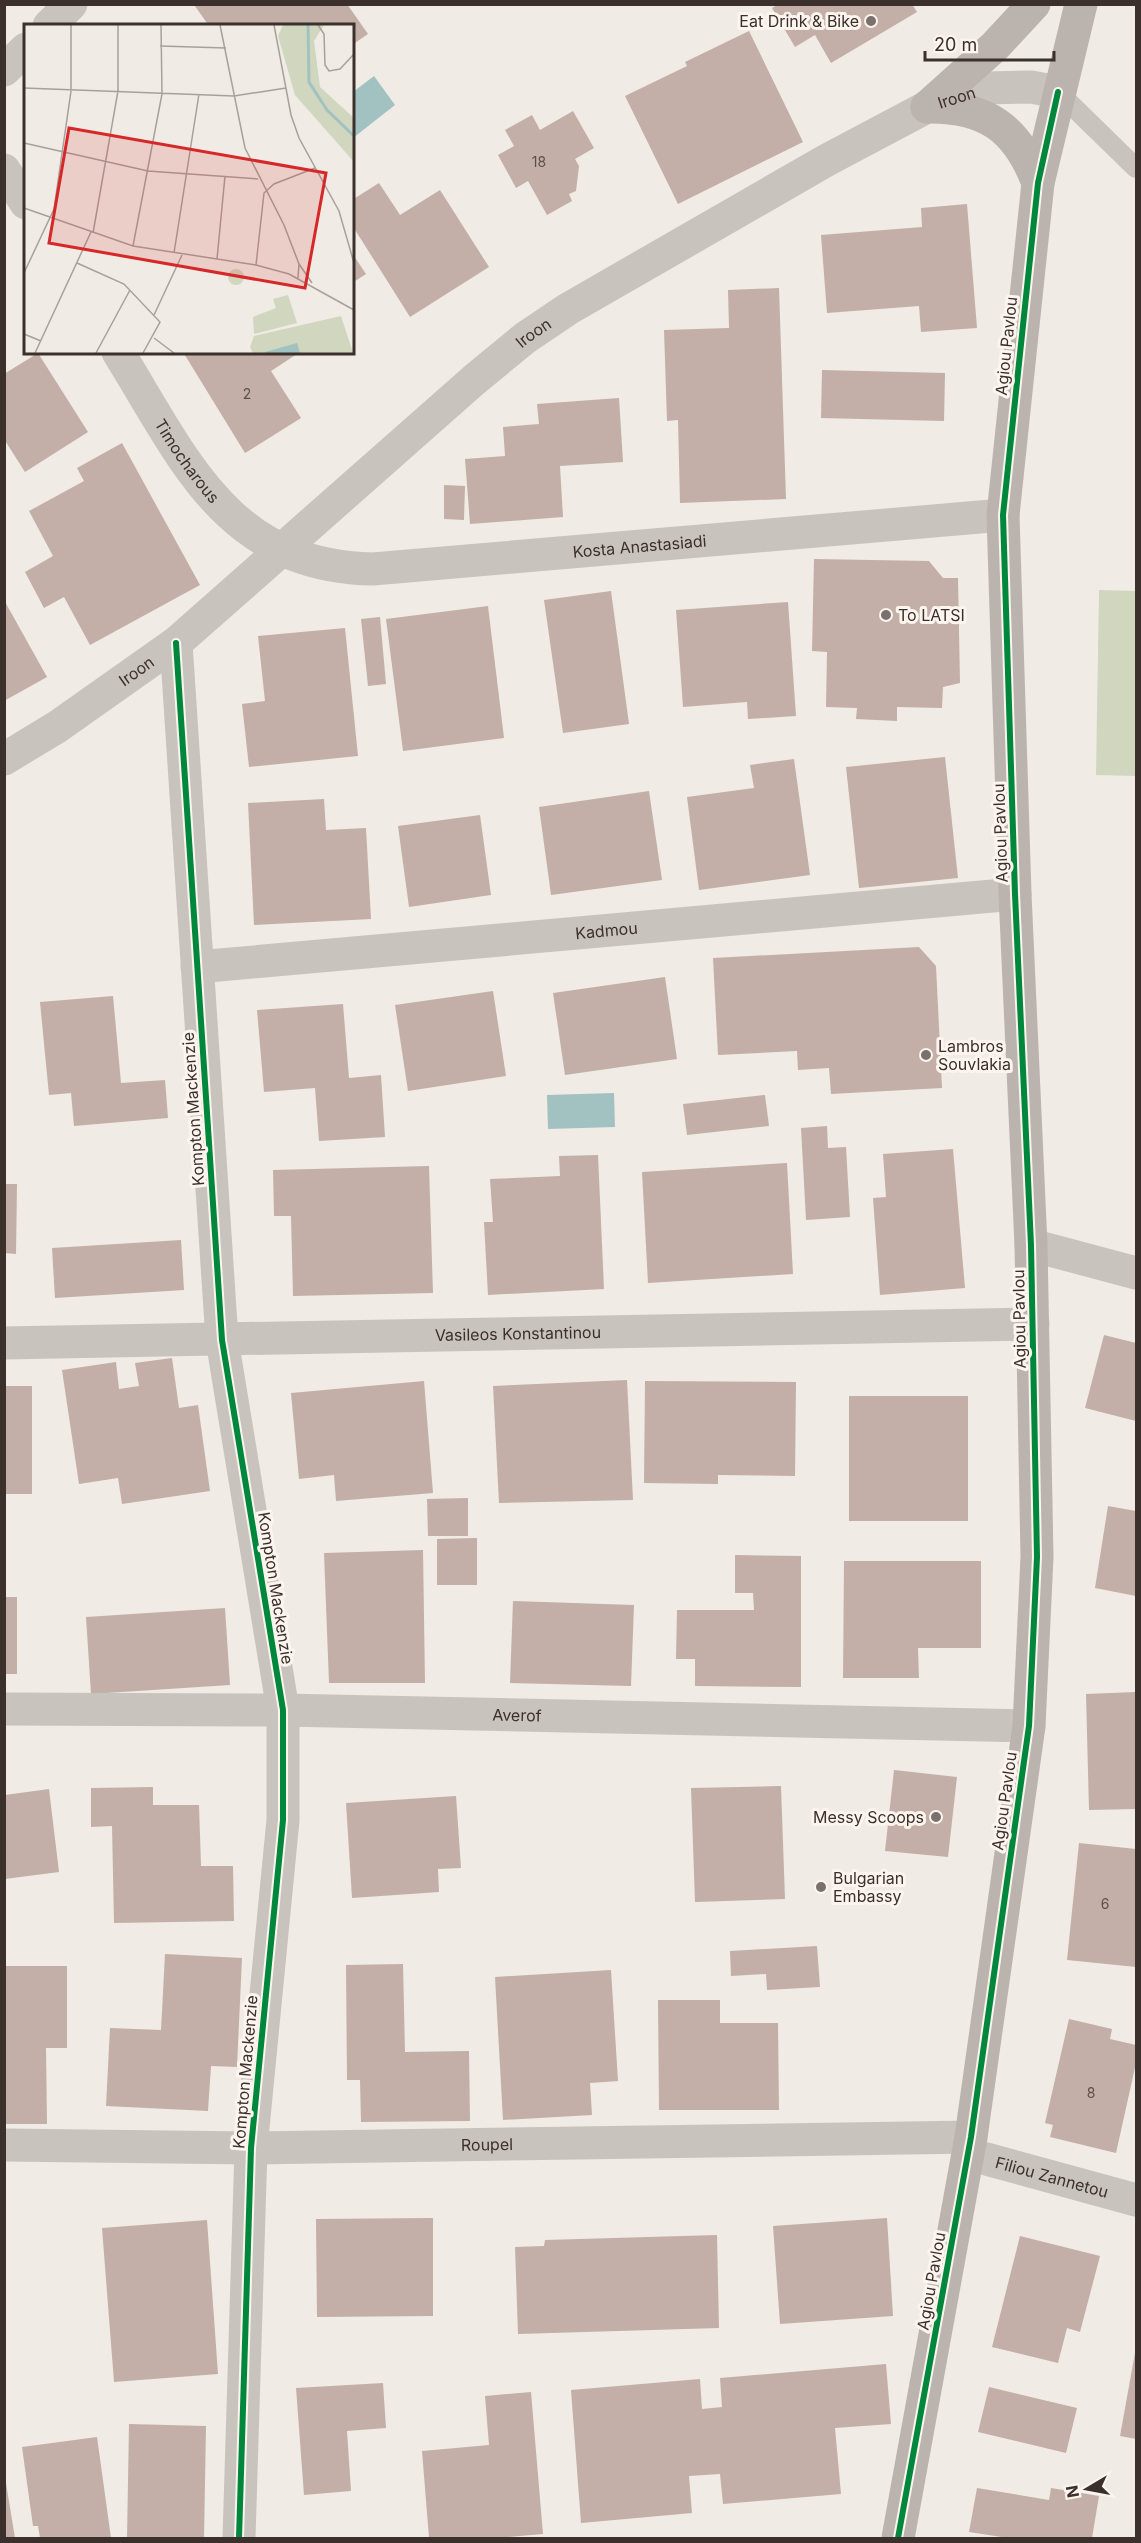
<svg xmlns="http://www.w3.org/2000/svg" width="1141" height="2543" font-family="Inter,sans-serif">
  <rect width="100%" height="100%" fill="#f0ebe5"/>
  <!-- green -->
  <path fill="#d1d6bf" d="M1099 590 1136 591V776L1096 775Z"/>
  <!-- water -->
  <g fill="#a1c2c1">
    <path d="M374 76 395 105 353 138V92Z"/>
    <path d="M614 1093 615 1127 548 1129 547 1095Z"/>
  </g>
  <!-- building -->
  <g fill="#c3afa7">
    <path d="M197 4H347L368 34 352 45V26H209L195 6Z"/>
    <path d="M779 4H912L917 12 831 63 815 35 795 47 772 8Z"/>
    <path d="M749 31 803 142 678 204 625 96 687 66 685 62Z"/>
    <path d="M573 111 594 148 575 159 579 166 576 191 569 194 572 201 547 215 528 181 516 188 498 155 514 146 505 130 532 115 540 130Z"/>
    <path d="M379 183 400 215 440 190 489 267 410 317 352 225V200Z"/>
    <path d="M967 204 977 328 921 332 919 306 827 313 821 235 922 227 921 208Z"/>
    <path d="M352 253 366 274 352 283Z"/>
    <path d="M779 288 786 499 680 503 678 420 667 421 664 330 729 328 728 290Z"/>
    <path d="M183 352H300L271 371 301 418 245 453Z"/>
    <path d="M38 353 88 432 25 472 4 439V374Z"/>
    <path d="M822 370 945 373 944 421 821 418Z"/>
    <path d="M619 398 623 462 560 466 563 517 470 524 465 459 505 456 503 427 539 424 537 404Z"/>
    <path d="M122 443 200 585 90 645 64 597 44 608 25 572 53 556 29 511 84 481 77 468Z"/>
    <path d="M444 485 465 486 464 520 444 519Z"/>
    <path d="M814 559 929 561 943 578H958L960 683 943 687 942 708 897 707V721L856 719 857 708 826 707 827 652 812 651Z"/>
    <path d="M611 591 629 724 563 733 544 600Z"/>
    <path d="M4 600 47 677 4 701Z"/>
    <path d="M788 602 796 716 748 719 747 702 683 707 676 610Z"/>
    <path d="M488 606 504 738 403 751 386 619Z"/>
    <path d="M380 617 386 684 368 686 361 619Z"/>
    <path d="M345 628 358 756 249 767 242 704 265 701 258 636Z"/>
    <path d="M945 757 958 878 859 888 846 767Z"/>
    <path d="M794 759 810 875 699 890 687 797 754 788 750 765Z"/>
    <path d="M649 791 662 880 551 895 539 807Z"/>
    <path d="M324 799 326 830 366 828 371 919 254 925 248 803Z"/>
    <path d="M480 815 491 895 409 907 398 826Z"/>
    <path d="M919 947 936 966 942 1088 831 1094 829 1068 798 1070 797 1051 718 1055 713 958Z"/>
    <path d="M665 977 677 1059 565 1075 553 993Z"/>
    <path d="M493 991 506 1076 408 1091 395 1005Z"/>
    <path d="M113 996 121 1083 165 1080 168 1118 74 1126 71 1093 49 1095 40 1002Z"/>
    <path d="M343 1004 349 1078 381 1075 385 1137 319 1141 315 1088 264 1092 257 1010Z"/>
    <path d="M765 1095 769 1126 687 1135 683 1104Z"/>
    <path d="M827 1126 828 1148 846 1147 850 1217 806 1220 801 1128Z"/>
    <path d="M953 1149 965 1288 880 1295 873 1198 886 1197 883 1154Z"/>
    <path d="M598 1155 604 1289 488 1295 484 1222H493L490 1179 560 1176 559 1156Z"/>
    <path d="M787 1163 793 1274 648 1283 642 1172Z"/>
    <path d="M429 1166 433 1293 293 1296 291 1216H274L273 1170Z"/>
    <path d="M4 1184H17L16 1254 4 1253Z"/>
    <path d="M181 1240 184 1290 55 1298 52 1248Z"/>
    <path d="M1104 1335 1136 1343V1421L1085 1408Z"/>
    <path d="M172 1358 179 1408 198 1405 210 1491 122 1504 118 1478 79 1484 62 1370 116 1362 119 1389 139 1386 135 1363Z"/>
    <path d="M627 1380 633 1500 499 1503 493 1386Z"/>
    <path d="M424 1381 433 1493 336 1501 334 1475 299 1479 291 1393Z"/>
    <path d="M645 1381 796 1382 795 1476 718 1475V1484L644 1483Z"/>
    <rect x="4" y="1386" width="28" height="108"/>
    <rect x="849" y="1396" width="119" height="125"/>
    <path d="M468 1498V1536H428L427 1499Z"/>
    <path d="M1108 1506 1136 1511V1596L1095 1588Z"/>
    <path d="M477 1538V1585H437V1539Z"/>
    <path d="M423 1550 425 1683H329L324 1553Z"/>
    <path d="M735 1555 801 1556V1687L695 1686V1659H676L677 1610H754L753 1593H735Z"/>
    <path d="M844 1561H981V1648H918L919 1678H843Z"/>
    <rect x="4" y="1597" width="13" height="77"/>
    <path d="M513 1601 634 1605 631 1686 510 1683Z"/>
    <path d="M225 1608 230 1685 91 1694 86 1617Z"/>
    <path d="M1136 1692V1809L1089 1810 1086 1694Z"/>
    <path d="M894 1770 957 1777 948 1857 885 1851Z"/>
    <path d="M781 1786 785 1899 695 1902 691 1788Z"/>
    <path d="M153 1787V1805H199L201 1866H233L234 1921 114 1923 112 1826 91 1827V1788Z"/>
    <path d="M49 1789 59 1872 5 1879V1795Z"/>
    <path d="M456 1796 461 1868 438 1869 439 1892 352 1898 346 1803Z"/>
    <path d="M1079 1843 1136 1849V1967L1067 1960Z"/>
    <path d="M817 1946 820 1987 767 1990 766 1974 731 1976 730 1951Z"/>
    <path d="M165 1954 242 1958 237 2067 211 2066 208 2111 106 2106 110 2028 161 2030Z"/>
    <path d="M403 1964 405 2052 469 2051 470 2121 361 2122 360 2080H347L346 1965Z"/>
    <path d="M4 1966H67V2048H46L47 2124H4Z"/>
    <path d="M611 1970 618 2081 590 2083 592 2115 503 2120 495 1977Z"/>
    <path d="M658 2000H720V2023H778L779 2110H659Z"/>
    <path d="M1069 2019 1112 2029 1110 2039 1136 2045V2063L1116 2153 1050 2137 1053 2125 1045 2123Z"/>
    <path d="M433 2218V2316L317 2317 316 2219Z"/>
    <path d="M887 2218 893 2316 780 2324 773 2226Z"/>
    <path d="M207 2220 218 2374 114 2382 102 2228Z"/>
    <path d="M717 2235 719 2328 518 2334 515 2247 544 2246 545 2240Z"/>
    <path d="M1020 2236 1100 2256 1080 2332 1067 2328 1058 2363 992 2347Z"/>
    <path d="M1135 2353H1136V2439L1120 2436Z"/>
    <path d="M886 2364 891 2424 835 2428 841 2494 723 2504 720 2474 689 2476 692 2513 581 2523 571 2390 700 2379 702 2409 722 2407 720 2378Z"/>
    <path d="M383 2383 386 2428 347 2431 351 2491 304 2495 296 2388Z"/>
    <path d="M989 2387 1077 2408 1066 2453 978 2432Z"/>
    <path d="M531 2392 543 2534 495 2538H429L422 2451 489 2445 485 2396Z"/>
    <path d="M129 2424 206 2426 204 2538H127Z"/>
    <path d="M97 2437 111 2538H40L38 2526H33L22 2447Z"/>
    <path d="M4 2483H6L15 2538H4Z"/>
    <path d="M977 2488 1049 2500 1051 2488 1099 2496 1092 2538H1008L969 2532Z"/>
  </g>
  <g fill="none" stroke-linecap="round" stroke-linejoin="round">
    <!-- service -->
    <path stroke="#c9c3be" stroke-width="20" d="M1058 92 1136 168"/>
    <!-- minor -->
    <g stroke="#c9c3be" stroke-width="33">
      <path d="M49 26 71 4"/>
      <path d="M4 70 26 49"/>
      <path d="M4 170 26 203"/>
      <path id="s1" d="M118 352C185 460 227 566 373 569L1003 515"/>
      <path d="M176 643 222 1340 283 1710V1820L251 2148 239 2538"/>
      <path id="s2" d="M4 759 57 727 176 643 474 380 525 338 568 309 827 160 927 107 986 88 1031 87 1058 92"/>
      <path id="s3" d="M197 967 1015 894"/>
      <path d="M1031 1245 1136 1273"/>
      <path id="s4" d="M4 1343 1033 1324"/>
      <path id="s5" d="M4 1709 283 1710 1029 1726"/>
      <path id="s6" d="M4 2145 251 2148 971 2137"/>
    </g>
    <!-- tertiary -->
    <path stroke="#c9c3be" stroke-width="33" id="s7" d="M968 2154 1136 2200"/>
    <!-- secondary -->
    <g stroke="#bab3ae" stroke-width="33">
      <path d="M927 107 995 46 1034 4"/>
      <path d="M927 107C986 106 1017 128 1038 183"/>
      <path d="M898 2538 971 2137 1029 1726 1037 1557 1031 1245 1015 894 1003 515 1038 183 1081 4"/>
    </g>
    <defs>
      <g id="cycleway">
        <path d="M176 643 222 1340 283 1710V1820L251 2148 239 2538"/>
        <path d="M898 2538 971 2137 1029 1726 1037 1557 1031 1245 1015 894 1003 515 1038 183 1058 92"/>
      </g>
    </defs>
    <!-- cycleway casing -->
    <use href="#cycleway" stroke="#fbf5ee" stroke-width="10"/>
    <!-- cycleway -->
    <use href="#cycleway" stroke="#00873e" stroke-width="6"/>
  </g>
  <!-- markers -->
  <g fill="#7a716c" stroke="#fbf5ee" stroke-width="2">
    <circle cx="871" cy="21" r="6"/>
    <circle cx="886" cy="615" r="6"/>
    <circle cx="926" cy="1055" r="6"/>
    <circle cx="936" cy="1817" r="6"/>
    <circle cx="821" cy="1887" r="6"/>
  </g>
  <g text-anchor="middle" stroke-width="6" stroke-linejoin="round" paint-order="stroke">
    <!-- number labels -->
    <g font-size="14" fill="#5d504a">
      <text x="539" y="167">18</text>
      <text x="247" y="399">2</text>
      <text x="1105" y="1909">6</text>
      <text x="1091" y="2098">8</text>
    </g>
    <!-- poi labels -->
    <g font-size="16" fill="#3b302b" stroke="#fbf5ee" text-anchor="start">
      <text x="859" y="27" text-anchor="end">Eat Drink &amp; Bike</text>
      <text x="898" y="621">To LATSI</text>
      <text x="938" y="1052">Lambros<tspan x="938" dy="18">Souvlakia</tspan></text>
      <text x="924" y="1823" text-anchor="end">Messy Scoops</text>
      <text x="833" y="1884">Bulgarian<tspan x="833" dy="18">Embassy</tspan></text>
    </g>
    <!-- street labels -->
    <g font-size="16" fill="#3b302b" stroke="#fbf5ee">
      <text dy="6" stroke="none"><textPath href="#s2" startOffset="1166">Iroon</textPath></text>
      <text dy="6" stroke="none"><textPath href="#s2" startOffset="681">Iroon</textPath></text>
      <text transform="translate(1006 346) rotate(-84)" y="6">Agiou Pavlou</text>
      <text dy="6" stroke="none"><textPath href="#s1" startOffset="129">Timocharous</textPath></text>
      <text dy="6" stroke="none"><textPath href="#s1" startOffset="622">Kosta Anastasiadi</textPath></text>
      <text dy="6" stroke="none"><textPath href="#s2" startOffset="159">Iroon</textPath></text>
      <text transform="translate(1000 833) rotate(-92)" y="6">Agiou Pavlou</text>
      <text dy="6" stroke="none"><textPath href="#s3" startOffset="411">Kadmou</textPath></text>
      <text transform="translate(193 1109) rotate(-94)" y="6">Kompton Mackenzie</text>
      <text transform="translate(1019 1319) rotate(-91)" y="6">Agiou Pavlou</text>
      <text dy="6" stroke="none"><textPath href="#s4" startOffset="514">Vasileos Konstantinou</textPath></text>
      <text transform="translate(276 1588) rotate(81)" y="6">Kompton Mackenzie</text>
      <text dy="6" stroke="none"><textPath href="#s5" startOffset="513">Averof</textPath></text>
      <text transform="translate(1004 1801) rotate(-82)" y="6">Agiou Pavlou</text>
      <text transform="translate(245 2072) rotate(-85)" y="6">Kompton Mackenzie</text>
      <text dy="6" stroke="none"><textPath href="#s6" startOffset="483">Roupel</textPath></text>
      <text dy="6" stroke="none"><textPath href="#s7" startOffset="87">Filiou Zannetou</textPath></text>
      <text transform="translate(931 2281) rotate(-80)" y="6">Agiou Pavlou</text>
    </g>
  </g>
  <!-- overview -->
  <g transform="translate(24 24)">
    <rect width="330" height="330" fill="#f0ebe5"/>
    <path d="M259 1H300L290 17 296 63 330 94V138L271 71 254 12ZM204 253a8 8 0 1 1 16 0a8 8 0 1 1-16 0ZM264 271 273 299 230 310 229 293 252 284 249 275ZM317 292 329 329H229L226 323 230 312Z" fill="#d1d6bf"/>
    <path d="M273 319 276 329H241V328Z" fill="#a1c2c1"/>
    <path fill="none" stroke="#a1c2c1" stroke-width="3" d="M284 1 285 58 303 86 330 112"/>
    <path fill="none" stroke="#a8a09b" stroke-width="1.5" d="M196 1 221 124 260 201 275 240 274 254M250 1 267 91 275 114 315 187 330 239M294 1 300 10 301 41 305 47 316 45 330 30M136 22 202 24M0 64 210 72 262 64M0 119 124 147 234 155M0 184 109 222 232 241 265 250 330 286M69 209 94 67V1M109 222 138 70 137 1M150 229 175 70M193 235 201 152M53 239 100 260 136 298 119 329M275 240 288 259M232 241 240 169 250 160 291 144M0 249 30 185 47 67V1M130 291 158 231M0 310 17 317M130 314 150 329M11 329 67 208M72 329 106 266"/>
    <path fill="#d62828" fill-opacity="0.15" stroke="#d62828" stroke-width="3" d="M45 104 302 149 281 264 25 219Z"/>
    <rect width="330" height="330" fill="none" stroke="#3b302b" stroke-width="3"/>
  </g>
  <!-- border -->
  <rect width="1141" height="2543" fill="none" stroke="#3b302b" stroke-width="12"/>
  <!-- north arrow -->
  <g transform="translate(1087 2489) rotate(260)" stroke="#fbf5ee" stroke-width="4.5" paint-order="stroke">
  <path d="M0-4.5L10 22L0 15L-10 22Z" fill="#3b302b"/>
  <text y="-9" font-size="16" font-weight="bold" text-anchor="middle" fill="#3b302b">N</text>
  </g>
  <!-- scale -->
  <path d="M925 51v9h129v-9" fill="none" stroke="#3b302b" stroke-width="3"/>
  <text x="934" y="51" font-size="18" fill="#3b302b" stroke="#fbf5ee" stroke-width="4.5" paint-order="stroke">20 m</text>
</svg>
